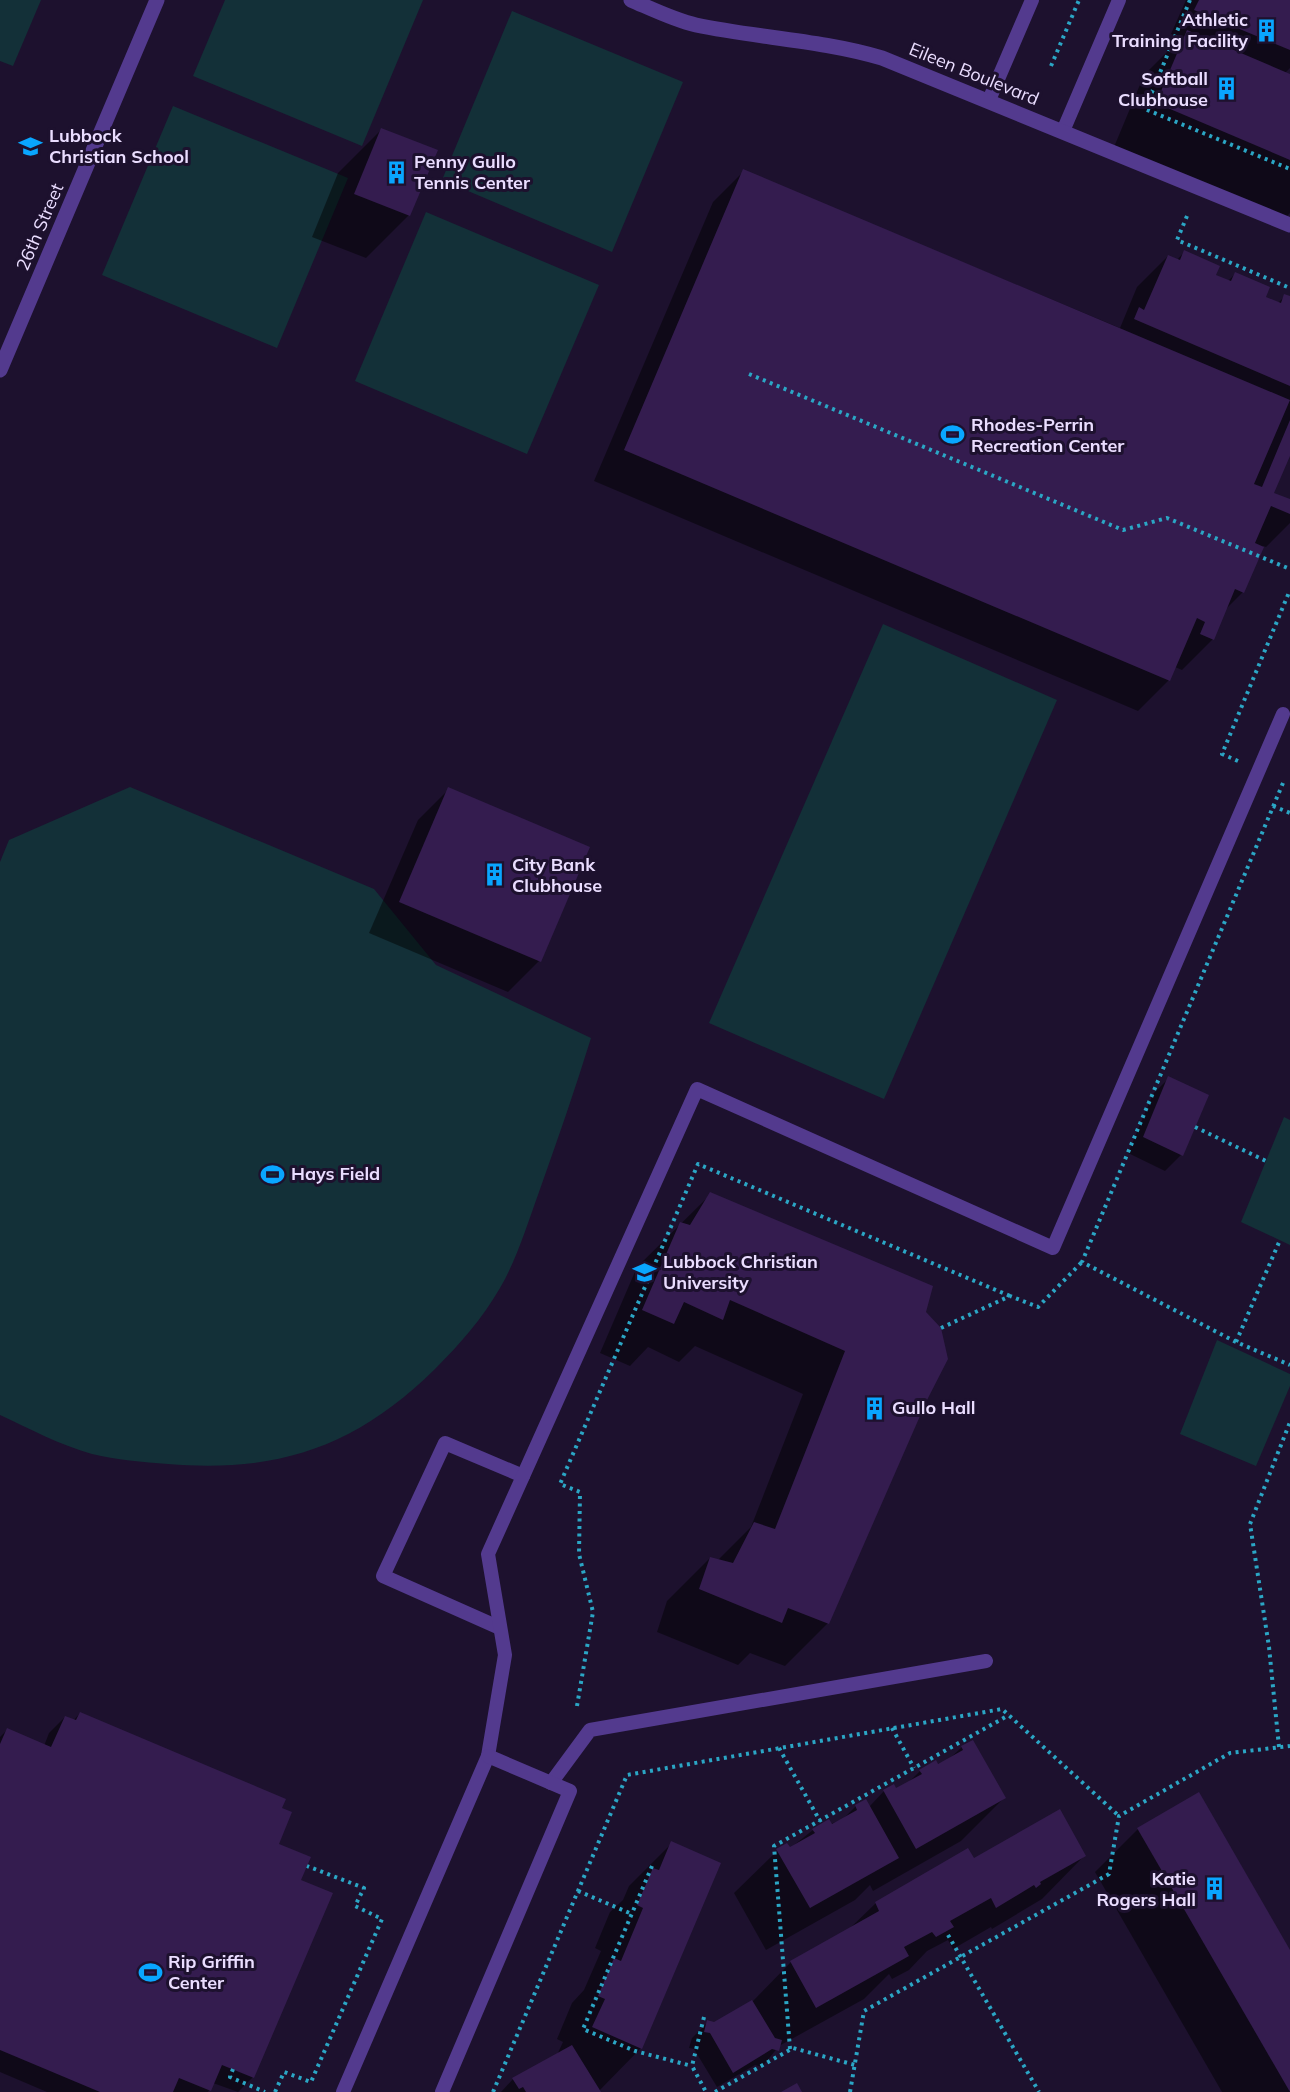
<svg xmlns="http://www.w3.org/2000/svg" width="1290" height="2092" font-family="Mulish,sans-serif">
  <rect width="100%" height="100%" fill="#1d112e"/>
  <!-- green -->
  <g fill="#133038">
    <path d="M0 0H41L13 66 0 61Z"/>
    <path d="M225 0H423L362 146 193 76Z"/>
    <path d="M512 11 683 82 612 252 442 180Z"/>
    <path d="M173 106 348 178 277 348 102 275Z"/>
    <path d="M426 212 599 285 527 454 355 381Z"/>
    <path d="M883 624 1057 700 884 1099 709 1023Z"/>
    <path d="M130 787 374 889 436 965 591 1038C575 1090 557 1141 539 1192 527 1225 517 1259 500 1288 482 1319 460 1344 435 1369 356 1447 278 1473 168 1464 143 1462 116 1460 92 1454 60 1445 30 1429 0 1415V862L9 840Z"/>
    <path d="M1284 1117 1290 1120V1245L1241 1222Z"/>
    <path d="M1217 1340 1290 1374V1386L1256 1466 1180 1434Z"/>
  </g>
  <!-- shadow -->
  <g fill="#0007">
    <path d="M1186 0H1290V68L1285 73 1290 75V213L1284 219 1114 147 1144 75 1181 38 1171 34Z"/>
    <path d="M381 130 409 215 366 258 312 237 338 173Z"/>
    <path d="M744 171 1120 328 1137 287 1168 256 1177 260 1184 252 1214 276 1227 282 1235 274 1264 297 1278 303 1285 296 1290 298V452L1272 493 1290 501V523L1266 547 1263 546 1243 592 1224 611 1213 639 1182 670 1175 667 1169 680 1138 711 594 481 713 202Z"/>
    <path d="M449 789 539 961 508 992 369 933 418 820Z"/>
    <path d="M1169 1078 1181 1155 1165 1171 1128 1153 1153 1094Z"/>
    <path d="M711 1194 925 1313V1400L828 1623 785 1666 750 1653 738 1665 657 1632 667 1601 710 1558 718 1560 751 1527 803 1394 695 1346 679 1362 648 1347 630 1366 600 1353 637 1267Z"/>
    <path d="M80 1713 280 1808 277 1844 299 1881 253 2077 238 2092 213 2083 208 2092H47L0 2072V1737L7 1730 44 1746 49 1733 65 1717 73 1721Z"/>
    <path d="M962 1747 1004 1798 961 1841 873 1891 870 1885 855 1900 766 1950 734 1893 777 1851 789 1849 813 1830 842 1820 856 1806 869 1807 884 1791 896 1790 908 1783 920 1771 948 1760Z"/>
    <path d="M1138 1829 1290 1953V2092H1222L1095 1872Z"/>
    <path d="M672 1843 641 2048 598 2092H501L513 2079 557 2055 563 2042 557 2039 572 2003 584 1990 601 1951 595 1948 610 1912 623 1900 629 1886Z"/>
    <path d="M1084 1856 1042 1899 992 1929 991 1927 953 1949 948 1940 927 1951 909 1970 892 1979 889 1974 864 1999 779 2046 762 2067 755 2065 717 2087 694 2049 689 2048 692 2038 708 2022 715 2024 753 2001 791 1962 848 1930 876 1903 974 1860Z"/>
  </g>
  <!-- building -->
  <g fill="#341c4f">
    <path d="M1199 0H1290V50L1194 10Z"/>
    <path d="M1187 30 1290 74V160L1156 103Z"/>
    <path d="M381 128 438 150 410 216 354 194Z"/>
    <path d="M743 169 1290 400 1254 484 1262 487 1290 420V456L1274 493 1290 499V514L1271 506 1255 543 1264 547 1244 593 1235 589 1214 640 1200 634 1205 622 1197 618 1170 681 624 450Z"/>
    <path d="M1184 250 1220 266 1216 275 1231 281 1235 272 1270 287 1266 297 1281 303 1284 294 1290 296V386L1134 319 1139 307 1144 310 1168 255 1180 260Z"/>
    <path d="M448 787 590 847 541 962 399 902Z"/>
    <path d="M1168 1076 1209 1095 1183 1156 1143 1137Z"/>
    <path d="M710 1192 933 1286 926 1312 941 1328 948 1359 927 1400 829 1624 788 1608 782 1623 699 1589 710 1557 733 1563 754 1522 775 1529 845 1351 730 1300 723 1320 684 1302 674 1324 642 1310 680 1222 690 1225Z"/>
    <path d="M80 1712 286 1799 282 1808 292 1812 279 1844 311 1857 301 1880 333 1893 254 2078 222 2065 211 2091 179 2078 173 2092H100L0 2050V1744L7 1728 51 1747 65 1716 76 1720Z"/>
    <path d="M973 1740 1006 1798 916 1849 883 1790 894 1784 896 1788 922 1774 919 1770 936 1760 938 1764 963 1750 961 1746Z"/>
    <path d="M1199 1792 1290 1950V2092L1137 1828Z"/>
    <path d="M866 1799 899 1858 810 1908 776 1849 787 1843 790 1847 815 1833 812 1829 829 1819 832 1824 857 1810 855 1805Z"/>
    <path d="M1060 1809 1086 1856 1040 1882 1041 1884 1036 1888 1034 1885 996 1908 991 1898 950 1921 954 1927 936 1937 932 1932 904 1947 909 1956 816 2008 790 1961 879 1911 875 1902 968 1848 974 1858Z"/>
    <path d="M671 1841 721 1863 642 2049 592 2027 605 1999 598 1996 614 1958 621 1961 643 1908 637 1905 653 1868 659 1870Z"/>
    <path d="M752 2000 775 2038 782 2040 779 2051 772 2049 733 2073 710 2033 704 2032 707 2020 714 2022Z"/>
    <path d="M572 2045 601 2092H526L523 2087 519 2089 512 2078Z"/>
    <path d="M797 2083 802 2092H781Z"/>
  </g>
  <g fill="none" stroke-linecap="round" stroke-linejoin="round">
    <!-- path -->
    <g stroke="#2ba6c5" stroke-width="4" stroke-dasharray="3 4.5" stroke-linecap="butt">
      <path d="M1190 0 1145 109 1290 169"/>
      <path d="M1051 66 1079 0"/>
      <path d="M1187 216 1177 240 1290 288"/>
      <path d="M749 374 1123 530 1167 518 1290 569"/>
      <path d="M1238 761 1222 754 1290 590"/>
      <path d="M1283 783 1082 1262 1236 1342 1290 1365"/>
      <path d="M1273 806 1290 813"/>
      <path d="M1195 1127 1266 1161"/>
      <path d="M941 1328 1010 1296 1038 1307 1082 1262"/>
      <path d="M1236 1342 1280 1240"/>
      <path d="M577 1706 593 1612 579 1554 580 1492 560 1484 698 1164 1010 1296"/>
      <path d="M892 1728 914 1768"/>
      <path d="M1279 1747 1269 1647 1250 1524 1290 1422"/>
      <path d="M779 1748 820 1821"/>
      <path d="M652 1866 583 2029 635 2051 692 2066"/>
      <path d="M578 1891 632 1914"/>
      <path d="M948 1935 1039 2092"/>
      <path d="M704 2017 692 2066 706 2092"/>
      <path d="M790 2049 774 1846 1009 1715"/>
      <path d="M233 2069 230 2077 265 2092"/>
      <path d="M275 2092 284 2072 311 2082 382 1919 355 1906 364 1888 307 1866"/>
      <path d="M493 2092 627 1775 1002 1709 1119 1816"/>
      <path d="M715 2092 793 2048 855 2065"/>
      <path d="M850 2092 864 2011 1109 1874 1119 1816 1230 1753 1290 1746"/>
    </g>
    <!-- lane -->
    <g stroke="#533a8e" stroke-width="14">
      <path d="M989 100 1032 0"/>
      <path d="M1063 131 1119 0"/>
      <path d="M500 1628 383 1576 445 1443 523 1476"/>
      <path d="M551 1783 590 1730 986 1661"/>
      <path d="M343 2092 488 1756 505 1655 488 1554 697 1089 1053 1248 1283 714"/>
      <path d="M442 2092 570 1791 488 1756"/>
    </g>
    <!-- street -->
    <g stroke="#533a8e" stroke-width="15">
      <path d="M631 0C652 9 674 20 696 25 758 38 821 40 882 58L1290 225"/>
      <path d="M0 370 157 0"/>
    </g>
  </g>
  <!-- icons -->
  <defs>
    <symbol id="building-bare" viewBox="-9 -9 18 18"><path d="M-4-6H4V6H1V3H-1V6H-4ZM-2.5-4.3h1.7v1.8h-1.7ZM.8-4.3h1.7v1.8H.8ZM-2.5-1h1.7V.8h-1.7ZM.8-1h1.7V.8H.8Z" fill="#09a6ff" stroke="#1d112e" stroke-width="2.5" paint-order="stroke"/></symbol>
    <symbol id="school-bare" viewBox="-9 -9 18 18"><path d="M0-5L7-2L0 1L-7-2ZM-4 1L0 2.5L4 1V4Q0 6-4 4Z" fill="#09a6ff" stroke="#1d112e" stroke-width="2.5" paint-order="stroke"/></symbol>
    <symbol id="stadium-bare" viewBox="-9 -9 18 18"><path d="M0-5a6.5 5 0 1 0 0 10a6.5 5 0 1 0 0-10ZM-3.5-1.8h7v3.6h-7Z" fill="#09a6ff" stroke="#1d112e" stroke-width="2.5" paint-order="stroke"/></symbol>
    <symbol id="university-bare" viewBox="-9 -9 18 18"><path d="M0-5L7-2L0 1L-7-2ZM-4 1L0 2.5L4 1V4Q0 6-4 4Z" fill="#09a6ff" stroke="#1d112e" stroke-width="2.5" paint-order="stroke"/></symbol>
  </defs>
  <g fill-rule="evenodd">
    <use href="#building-bare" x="1250" y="14" width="33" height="33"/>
    <use href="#building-bare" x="1210" y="72" width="33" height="33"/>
    <use href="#school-bare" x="14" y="130" width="33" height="33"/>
    <use href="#building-bare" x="380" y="156" width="33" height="33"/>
    <use href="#stadium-bare" x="936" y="418" width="33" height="33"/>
    <use href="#building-bare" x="478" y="858" width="33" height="33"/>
    <use href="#stadium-bare" x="256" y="1158" width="33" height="33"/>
    <use href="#university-bare" x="628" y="1256" width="33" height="33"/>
    <use href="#building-bare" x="858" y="1392" width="33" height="33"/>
    <use href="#building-bare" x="1198" y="1872" width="33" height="33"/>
    <use href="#stadium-bare" x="134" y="1956" width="33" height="33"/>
  </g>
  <g text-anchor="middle" stroke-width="6" stroke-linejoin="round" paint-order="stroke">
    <!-- poi labels -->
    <g font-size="18" font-weight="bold" fill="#eaddff" stroke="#1d112e" text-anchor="start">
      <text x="1248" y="26" text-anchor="end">Athletic<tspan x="1248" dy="21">Training Facility</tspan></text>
      <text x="1208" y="85" text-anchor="end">Softball<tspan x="1208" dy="21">Clubhouse</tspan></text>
      <text x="49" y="142">Lubbock<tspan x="49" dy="21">Christian School</tspan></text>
      <text x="414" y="168">Penny Gullo<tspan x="414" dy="21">Tennis Center</tspan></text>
      <text x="971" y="431">Rhodes-Perrin<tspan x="971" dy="21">Recreation Center</tspan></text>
      <text x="512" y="871">City Bank<tspan x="512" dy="21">Clubhouse</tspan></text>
      <text x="291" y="1180">Hays Field</text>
      <text x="663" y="1268">Lubbock Christian<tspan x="663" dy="21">University</tspan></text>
      <text x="892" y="1414">Gullo Hall</text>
      <text x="1196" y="1885" text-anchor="end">Katie<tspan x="1196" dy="21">Rogers Hall</tspan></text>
      <text x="168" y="1968">Rip Griffin<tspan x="168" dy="21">Center</tspan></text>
    </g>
    <!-- street labels -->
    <g font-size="18" fill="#eaddff" stroke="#1d112e">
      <text transform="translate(974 74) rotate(22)" y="6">Eileen Boulevard</text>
      <text transform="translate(40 227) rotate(-67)" y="6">26th Street</text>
    </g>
  </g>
</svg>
